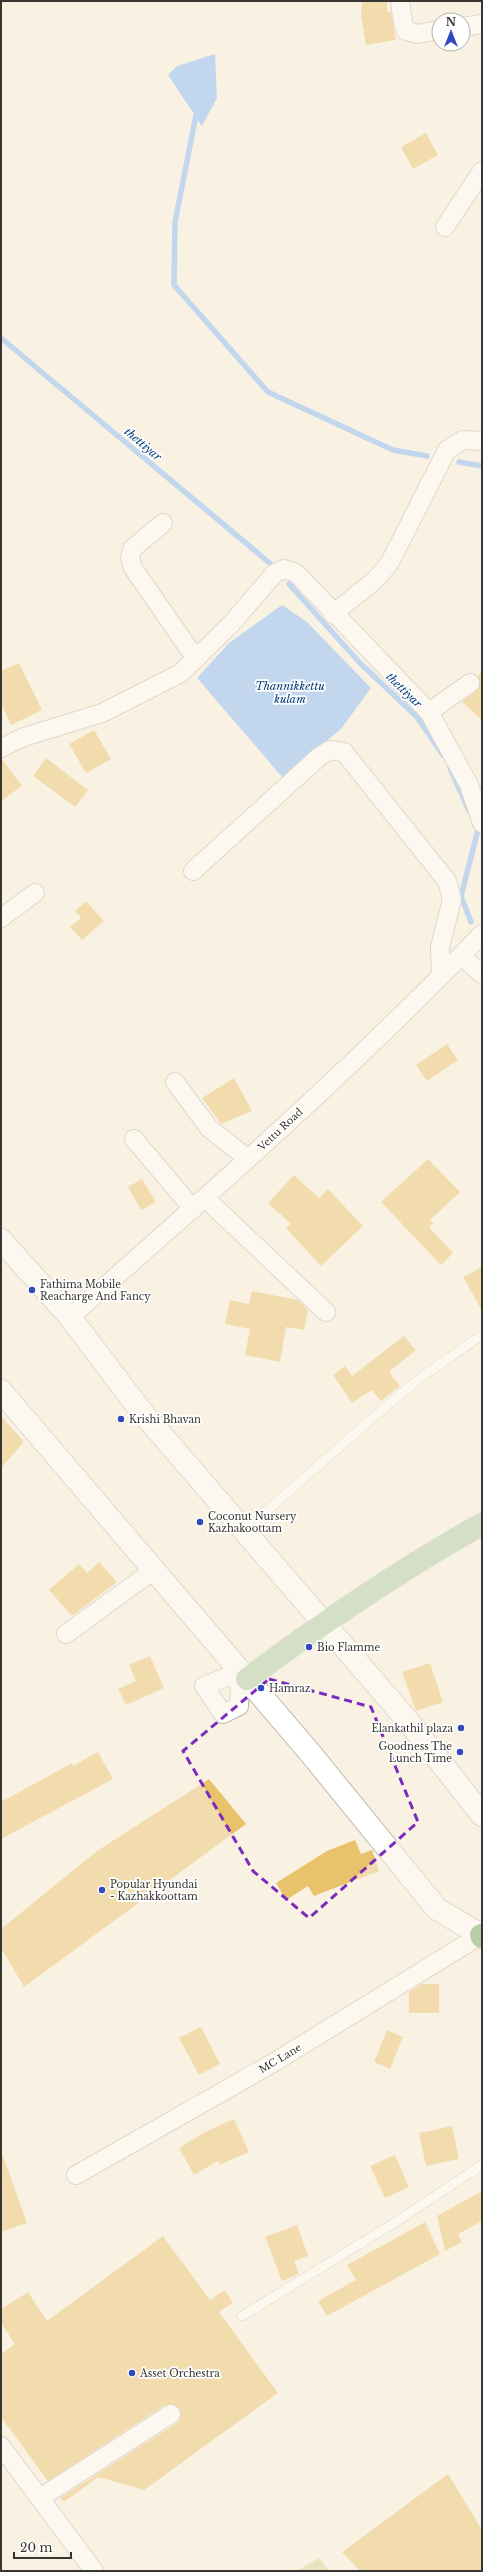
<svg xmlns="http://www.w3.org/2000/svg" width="483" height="2572" font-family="'Libre Baskerville',serif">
  <defs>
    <pattern id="park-tufts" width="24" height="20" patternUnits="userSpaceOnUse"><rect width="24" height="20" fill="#d2d591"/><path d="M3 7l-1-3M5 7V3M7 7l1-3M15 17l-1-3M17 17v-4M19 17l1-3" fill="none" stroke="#b5b77e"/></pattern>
  </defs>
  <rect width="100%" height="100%" fill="#f9f2e3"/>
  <!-- park -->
  <path fill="url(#park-tufts)" d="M319 2558 329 2571H296Z"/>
  <!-- water -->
  <g fill="#7eb6fa">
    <path d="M215 54 217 98 202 126 168 75 177 66Z"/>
    <path d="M282 605 307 622 371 688 341 729 283 778 197 678 229 643Z"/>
  </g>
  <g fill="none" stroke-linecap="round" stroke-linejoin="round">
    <!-- stream -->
    <g stroke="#7eb6fa" stroke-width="5.5">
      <path d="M197 110 175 222 174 285 268 392 393 450 427 456"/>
      <path d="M1 338 272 565"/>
      <path d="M459 462 482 466"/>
      <path d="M289 584 360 663 417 717 443 755"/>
      <path d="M450 768 469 811"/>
      <path d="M471 922 461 896 478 830 475 825"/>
    </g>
  </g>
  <!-- building -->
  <g fill="#e9c26c">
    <path d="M362 1H387V12L391 11 396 40 366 45 361 16Z"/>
    <path d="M426 133 438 155 413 169 401 147Z"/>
    <path d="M19 663 42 710 11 725 1 703V671Z"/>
    <path d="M482 672V720L462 702 479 688 478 676Z"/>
    <path d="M94 730 111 759 86 773 69 744Z"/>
    <path d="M1 758 22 786 1 801Z"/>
    <path d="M46 758 88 790 75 807 33 776Z"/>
    <path d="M86 901 104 921 82 940 70 927 81 918 75 911Z"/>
    <path d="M447 1044 458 1060 427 1081 416 1065Z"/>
    <path d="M234 1078 252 1111 221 1124 202 1098Z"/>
    <path d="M428 1159 460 1192 430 1220 433 1223 429 1227 453 1253 441 1265 381 1202Z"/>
    <path d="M294 1175 319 1198 328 1189 363 1226 321 1266 286 1228 291 1224 268 1203Z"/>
    <path d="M142 1179 156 1202 141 1210 128 1187Z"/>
    <path d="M482 1267V1311L463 1277Z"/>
    <path d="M252 1291 298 1300 308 1310 304 1330 286 1327 280 1362 245 1355 250 1329 225 1324 230 1300 249 1304Z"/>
    <path d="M404 1336 416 1350 389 1372 400 1386 381 1401 372 1390 352 1403 333 1375 345 1366 352 1376Z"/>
    <path d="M1 1416 24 1442 1 1468Z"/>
    <path d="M99 1562 117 1582 72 1616 49 1590 79 1564 87 1573Z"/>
    <path d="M150 1656 164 1688 126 1705 118 1689 136 1681 129 1665Z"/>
    <path d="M430 1663 443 1702 416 1711 402 1672Z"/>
    <path d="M98 1752 113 1779 1 1839V1802L72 1763 73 1766Z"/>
    <path d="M209 1779 246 1824 24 1987 1 1948V1929L97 1851Z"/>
    <path d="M355 1840 361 1854 372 1850 379 1871 314 1896 308 1886 286 1900 276 1883 327 1851Z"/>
    <path d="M421 1984H439V2013H409V1992Z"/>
    <path d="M201 2027 220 2064 199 2075 179 2038Z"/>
    <path d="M387 2030 403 2037 390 2069 374 2062Z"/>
    <path d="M234 2119 249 2152 220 2165 218 2161 194 2175 179 2148 205 2132Z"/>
    <path d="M452 2126 459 2159 426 2166 419 2133Z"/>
    <path d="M395 2155 409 2187 385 2198 370 2166Z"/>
    <path d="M1 2156H3L27 2223 1 2232Z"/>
    <path d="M482 2191V2221L458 2234 462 2242 445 2251 437 2216Z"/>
    <path d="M425 2222 440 2254 327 2316 318 2301 356 2280 347 2265Z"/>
    <path d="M297 2225 308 2256 294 2261 299 2274 282 2281 265 2237Z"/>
    <path d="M163 2236 210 2300 225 2290 233 2303 219 2312 278 2393 144 2490 98 2477 64 2502 60 2498 177 2423 180 2418V2409L175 2405H165L48 2481 1 2417V2354L15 2344 1 2323V2309L28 2292 47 2321Z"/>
    <path d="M448 2474 482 2530V2571H360L342 2552Z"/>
  </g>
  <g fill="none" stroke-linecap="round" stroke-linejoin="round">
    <defs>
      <g id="lane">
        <path d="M245 1530 385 1407 423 1376 482 1335"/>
        <path d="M242 2316 399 2220 482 2165"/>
      </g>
      <g id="street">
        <path d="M400 1 403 23 406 31 418 34 439 30"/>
        <path d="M463 27 482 24"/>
        <path d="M445 227 482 171"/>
        <path d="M163 523 132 549 130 558 133 568 196 659"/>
        <path d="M333 614 375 580 389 564 447 450 463 440 482 441"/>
        <path d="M429 712 470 683"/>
        <path d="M1 748 24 737 102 713 181 673 231 624 275 573 284 569 296 573 429 712 469 785 482 823"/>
        <path d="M193 871 320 756 330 750 344 752 447 881 452 899 440 947 441 976"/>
        <path d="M1 918 35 893"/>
        <path d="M461 956 482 974"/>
        <path d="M175 1082 209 1128 248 1159"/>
        <path d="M134 1139 193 1209"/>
        <path d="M205 1198 326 1312"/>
        <path d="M70 1317C211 1193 352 1069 482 934"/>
        <path d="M66 1634 154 1570"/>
        <path d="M240 1683 239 1706 223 1714 204 1686 232 1675 240 1683 247 1679"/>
        <path d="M76 2175 273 2063 481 1935"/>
        <path d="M1 2446 94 2571"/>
        <path d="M40 2498 171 2414"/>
      </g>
      <g id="secondary">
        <path d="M1 1240 70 1317 141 1411 408 1721 482 1815"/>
        <path d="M1 1391 311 1754 437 1909 481 1935"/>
      </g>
      <path id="primary" d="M247 1679C322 1623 400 1570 482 1524"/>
      <path id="highway" d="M481 1935 482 1937"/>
    </defs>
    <!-- lane casing -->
    <use href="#lane" stroke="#bfb8ab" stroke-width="10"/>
    <!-- street casing -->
    <use href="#street" stroke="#bfb8ab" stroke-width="20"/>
    <!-- secondary casing -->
    <use href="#secondary" stroke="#bfb8ab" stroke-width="24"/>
    <!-- primary casing -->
    <use href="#primary" stroke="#d7d7d6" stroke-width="24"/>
    <!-- highway casing -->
    <use href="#highway" stroke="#d7d7d6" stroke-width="24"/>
    <!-- lane -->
    <use href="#lane" stroke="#fff" stroke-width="9"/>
    <!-- street -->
    <use href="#street" stroke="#fff" stroke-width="18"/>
    <!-- secondary -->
    <use href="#secondary" stroke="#fff" stroke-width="22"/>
    <!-- primary -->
    <use href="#primary" stroke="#a6c79f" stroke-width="22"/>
    <!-- highway -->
    <use href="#highway" stroke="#6ba15f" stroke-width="22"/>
  </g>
  <!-- marked area -->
  <path d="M0 0H483V2572H0ZM269 1679 371 1707 418 1822 309 1918 253 1871 183 1751Z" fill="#f9f2e3" fill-opacity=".55" fill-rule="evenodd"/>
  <path fill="none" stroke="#7b2cbf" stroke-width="3" stroke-dasharray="8 5" stroke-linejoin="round" d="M269 1679 371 1707 418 1822 309 1918 253 1871 183 1751Z"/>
  <!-- markers -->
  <g fill="#3149ba" stroke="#fff" stroke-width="1.5">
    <circle cx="32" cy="1290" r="4"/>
    <circle cx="121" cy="1419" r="4"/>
    <circle cx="200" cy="1522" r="4"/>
    <circle cx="309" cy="1647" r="4"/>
    <circle cx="261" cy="1688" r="4"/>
    <circle cx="461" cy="1728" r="4"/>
    <circle cx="460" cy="1752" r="4"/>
    <circle cx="102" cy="1890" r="4"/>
    <circle cx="132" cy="2373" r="4"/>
  </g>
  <g text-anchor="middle" stroke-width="3.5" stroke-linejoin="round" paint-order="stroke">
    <!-- street labels -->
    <g font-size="10" fill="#393631" stroke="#fff">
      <text transform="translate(280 1129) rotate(-43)" y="4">Vettu Road</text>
      <text transform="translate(280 2058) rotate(-31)" y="4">MC Lane</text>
    </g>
    <!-- poi labels -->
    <g font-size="10" fill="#393631" stroke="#fff" text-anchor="start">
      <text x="40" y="1288">Fathima Mobile<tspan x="40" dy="12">Reacharge And Fancy</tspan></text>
      <text x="129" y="1423">Krishi Bhavan</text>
      <text x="208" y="1520">Coconut Nursery<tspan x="208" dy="12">Kazhakoottam</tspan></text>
      <text x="317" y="1651">Bio Flamme</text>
      <text x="269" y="1692">Hamraz</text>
      <text x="453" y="1732" text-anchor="end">Elankathil plaza</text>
      <text x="452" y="1750" text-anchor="end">Goodness The<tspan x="452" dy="12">Lunch Time</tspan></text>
      <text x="110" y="1888">Popular Hyundai<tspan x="110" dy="12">- Kazhakkoottam</tspan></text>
      <text x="140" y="2377">Asset Orchestra</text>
    </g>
    <!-- water labels -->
    <g font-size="11" font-style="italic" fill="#033e7a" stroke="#fff">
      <text transform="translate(143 444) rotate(40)" y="4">thettiyar</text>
      <text x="290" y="690">Thannikkettu<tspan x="290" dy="13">kulam</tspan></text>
      <text transform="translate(404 690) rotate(44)" y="4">thettiyar</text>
    </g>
  </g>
  <!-- border -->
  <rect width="483" height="2572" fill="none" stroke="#393631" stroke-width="4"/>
  <!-- north arrow -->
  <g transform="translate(451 32)"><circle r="19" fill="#ffffff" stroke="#b0afad"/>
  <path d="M0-3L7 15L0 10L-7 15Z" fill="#3149ba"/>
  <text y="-6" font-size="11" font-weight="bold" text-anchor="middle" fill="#393631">N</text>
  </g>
  <!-- scale -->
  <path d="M14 2552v6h57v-6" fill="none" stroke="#393631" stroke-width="2"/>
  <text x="20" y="2552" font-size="12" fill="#393631" stroke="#ffffff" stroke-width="3" paint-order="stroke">20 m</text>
</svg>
